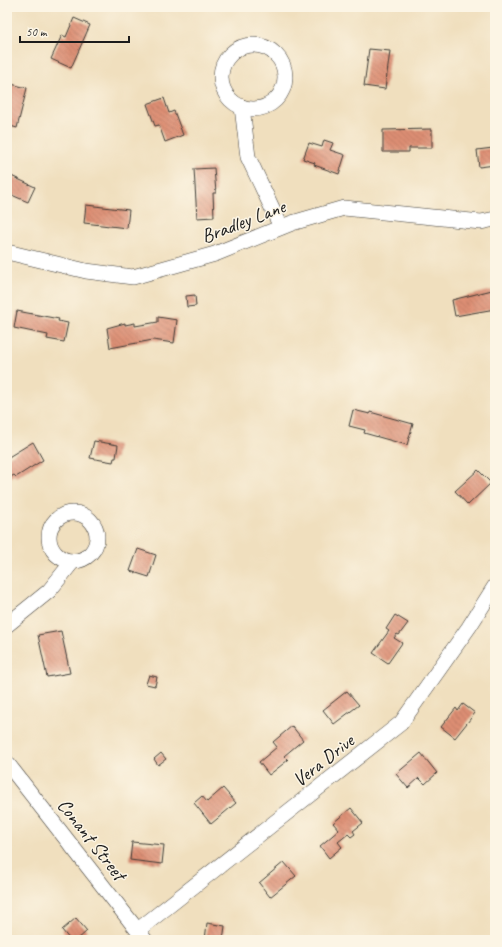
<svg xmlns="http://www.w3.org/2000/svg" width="502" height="947" font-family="Caveat,sans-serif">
  <defs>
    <pattern id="building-back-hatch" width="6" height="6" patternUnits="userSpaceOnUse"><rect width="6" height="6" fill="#dd8e73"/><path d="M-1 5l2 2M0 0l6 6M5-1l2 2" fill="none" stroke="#b2735e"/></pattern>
  </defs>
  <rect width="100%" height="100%" fill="#fcf5e5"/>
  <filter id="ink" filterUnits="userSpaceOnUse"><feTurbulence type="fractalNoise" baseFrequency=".025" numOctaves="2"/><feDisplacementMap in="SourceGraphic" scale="8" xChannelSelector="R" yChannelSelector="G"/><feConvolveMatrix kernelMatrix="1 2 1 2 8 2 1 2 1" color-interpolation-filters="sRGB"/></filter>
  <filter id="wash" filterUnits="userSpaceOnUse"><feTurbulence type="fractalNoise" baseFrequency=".012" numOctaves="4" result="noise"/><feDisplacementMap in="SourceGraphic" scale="16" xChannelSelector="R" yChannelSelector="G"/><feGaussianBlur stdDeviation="0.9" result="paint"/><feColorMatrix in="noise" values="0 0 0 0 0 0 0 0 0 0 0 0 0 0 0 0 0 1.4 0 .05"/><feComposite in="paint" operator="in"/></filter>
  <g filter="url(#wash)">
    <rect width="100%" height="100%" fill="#f0dfbe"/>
    <g id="blocks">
      <!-- building -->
      <g fill="url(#building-back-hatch)">
        <path d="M74 18 90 25 71 68 51 59 62 35 66 37Z"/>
        <path d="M369 49 390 51 385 89 364 86Z"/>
        <path d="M11 84 27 88 17 128 7 125V100Z"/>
        <path d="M164 98 169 113 174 111 183 135 165 142 159 125 155 126 147 104Z"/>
        <path d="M432 129V148H409V152H383V130Z"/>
        <path d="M492 139H495V165L479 167 477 150 493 148Z"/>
        <path d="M324 140 333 143 330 150 345 155 339 174 314 165 315 163 303 159 309 143 322 147Z"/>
        <path d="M214 168 216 193H213L214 217 197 218 194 169Z"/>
        <path d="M7 174 35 187 28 202 7 193Z"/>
        <path d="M86 205 129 210 127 228 84 223Z"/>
        <path d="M492 290 495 309 455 316 452 300Z"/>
        <path d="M195 295 196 306 187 307 186 296Z"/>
        <path d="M17 311 59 319 58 321 68 323 64 342 47 339 48 335 14 328Z"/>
        <path d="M158 317 177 320 174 343 153 340 110 348 107 328 125 323V325L135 323V326L158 322Z"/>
        <path d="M353 410 370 414V412L413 424 407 445 364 433 365 430 349 426Z"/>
        <path d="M94 441 118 445 116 458H114L113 462 90 458Z"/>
        <path d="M33 442 43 460 16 477 14 475 7 479V458Z"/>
        <path d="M478 470 491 483 468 505 455 491Z"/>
        <path d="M138 549 156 555 149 577 130 571Z"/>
        <path d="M395 615 408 623 399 635 397 634 394 638 402 643 388 663 373 653 389 631 386 629Z"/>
        <path d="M61 631 70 673 47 677 38 635Z"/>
        <path d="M149 675 157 677 155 686 146 684Z"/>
        <path d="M347 691 359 705 334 724 323 710Z"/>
        <path d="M463 704 475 713 455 738 441 727 456 708 458 711Z"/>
        <path d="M292 726 303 740 284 756 288 760 269 775 259 762 277 747 273 742Z"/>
        <path d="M161 753 166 759 158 765 154 759Z"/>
        <path d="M421 753 437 773 425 784 419 778 408 788 396 774Z"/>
        <path d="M223 788 236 803 211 824 194 803 202 796 207 802Z"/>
        <path d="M351 808 363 823 353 831 355 834 351 837 348 834 338 842 342 847 329 858 320 846 339 830 333 823Z"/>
        <path d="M132 842 164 845 162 864 130 860Z"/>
        <path d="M284 862 296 876 270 897 259 883Z"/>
        <path d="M76 918 87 931 77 940H70L62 930Z"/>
        <path d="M207 923 225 926 223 940H205Z"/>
      </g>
    </g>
  </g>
  <g filter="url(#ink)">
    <use href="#blocks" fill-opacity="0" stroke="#3c3934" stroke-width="1"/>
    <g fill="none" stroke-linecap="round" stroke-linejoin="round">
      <defs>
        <g id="minor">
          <circle cx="253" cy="77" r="32"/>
          <path d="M242 107 248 157 281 227"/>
          <path d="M7 252 86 271 133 277 215 254 292 223 344 208 481 222 495 219"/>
          <circle cx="73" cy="537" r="24"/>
          <path d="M7 625 49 591 73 561"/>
          <path d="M7 763 145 940"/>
          <path d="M138 930 401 723 469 627 495 586"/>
        </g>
      </defs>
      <!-- minor casing -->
      <use href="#minor" stroke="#3c3934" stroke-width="16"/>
      <!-- minor -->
      <use href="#minor" stroke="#fff" stroke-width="15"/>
    </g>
  </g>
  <g text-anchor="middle" stroke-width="3" stroke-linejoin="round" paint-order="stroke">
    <!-- street labels -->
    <g font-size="20" fill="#1c1c1c" stroke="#fcf5e5">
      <text transform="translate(243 221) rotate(-21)" y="7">Bradley Lane</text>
      <text transform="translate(323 760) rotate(-38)" y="7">Vera Drive</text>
      <text transform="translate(92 839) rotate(52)" y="7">Conant Street</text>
    </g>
  </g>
  <!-- margin -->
  <rect width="502" height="947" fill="none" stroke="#fcf5e5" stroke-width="24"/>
  <!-- scale -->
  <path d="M20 36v6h109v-6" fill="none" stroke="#1c1c1c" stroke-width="2"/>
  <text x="26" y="36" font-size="12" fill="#1c1c1c" stroke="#fcf5e5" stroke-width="3" paint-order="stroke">50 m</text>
</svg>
